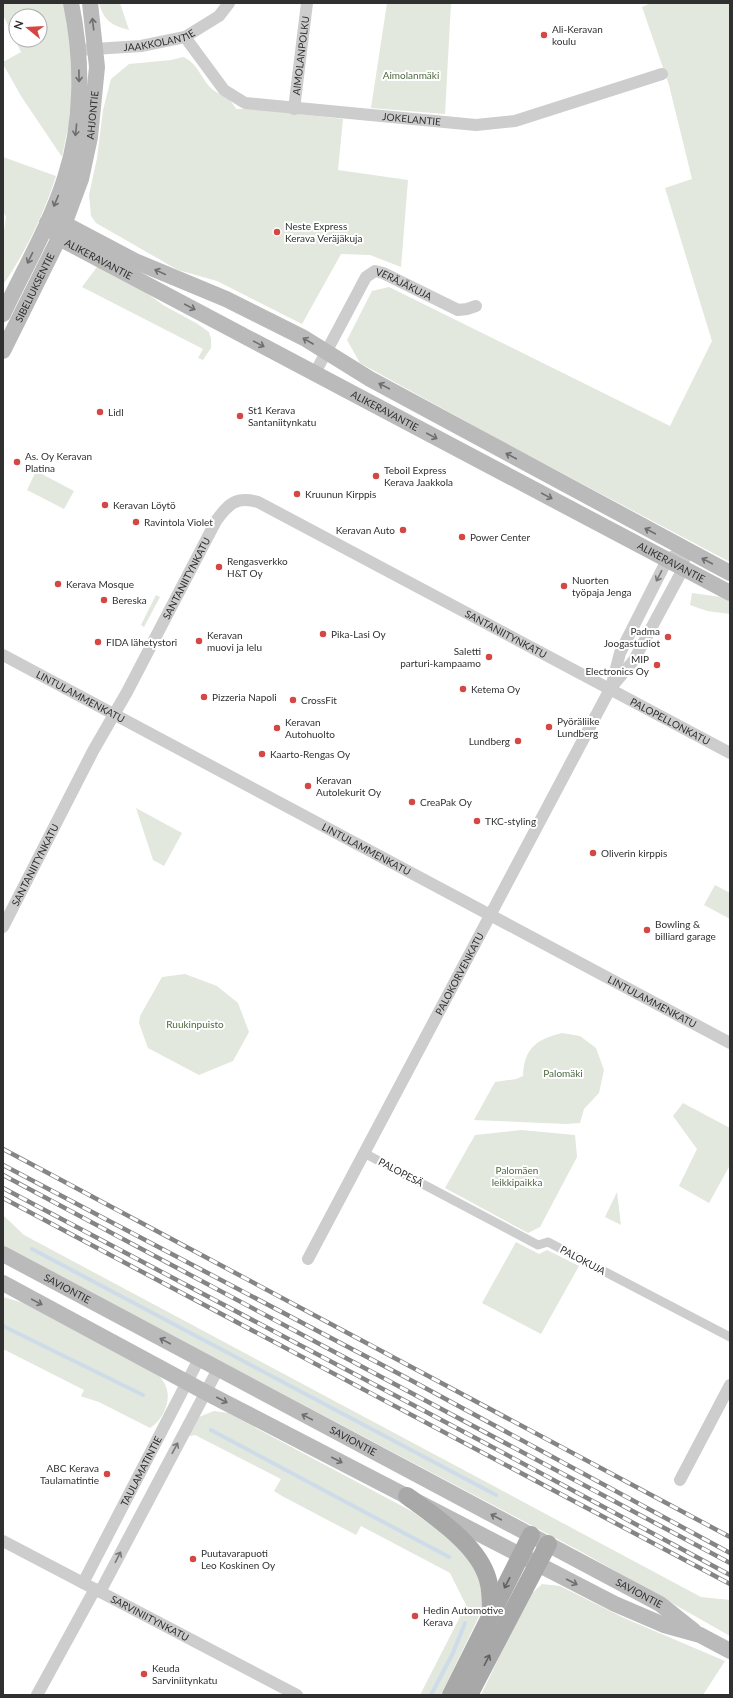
<svg xmlns="http://www.w3.org/2000/svg" width="733" height="1698" font-family="Lato,sans-serif">
  <rect width="100%" height="100%" fill="#fff"/>
  <!-- green -->
  <g fill="#e2e8dd" fill-rule="evenodd">
    <path d="M3 3H66L73 43V103L62 157 21 96 3 64V62L21 52 3 15ZM16 16H40V40H16Z"/>
    <path d="M99 3H120L129 30C111 25 104 21 99 3Z"/>
    <path d="M387 3H451L445 114 371 108Z"/>
    <path d="M651 3H730V562L507 444 360 363 347 340 372 291 389 287 670 426 712 341 665 188 692 179 669 85 642 7Z"/>
    <path d="M183 57C198 63 201 79 212 89 223 98 228 94 236 109H254L343 119 338 170 408 180 401 267 370 255 341 254 302 324 217 281 178 270 96 223 91 216 89 195 97 158 103 110 111 79 129 64 171 60Z"/>
    <path d="M3 157 56 176C44 214 26 251 3 285V238L6 217 3 211Z"/>
    <path d="M97 267 132 282 163 305 196 323 209 332 211 339V348L203 360 198 358 203 349 82 287Z"/>
    <path d="M36 471 74 491 64 509 27 490Z"/>
    <path d="M692 593 721 597 730 601V614L707 611 690 605Z"/>
    <path d="M156 595 160 597 144 627 141 625Z"/>
    <path d="M136 808 182 833 164 866 153 860Z"/>
    <path d="M715 885 730 893V919L704 905Z"/>
    <path d="M185 974 217 986 238 1003 249 1032 233 1061 199 1075 148 1048 139 1023 140 1016 162 977Z"/>
    <path d="M562 1033 580 1036 596 1048 604 1070 599 1093 584 1109 580 1123 566 1124 474 1120 495 1082 516 1079 523 1076C524 1049 536 1039 562 1033Z"/>
    <path d="M683 1103 730 1128V1165L709 1203 679 1186 697 1149 673 1116Z"/>
    <path d="M521 1130 575 1135 577 1157 540 1227 528 1233 445 1188 475 1135Z"/>
    <path d="M617 1192 621 1225 605 1217Z"/>
    <path d="M3 1215 24 1235 701 1597 730 1600V1636L580 1551 3 1246Z"/>
    <path d="M516 1242 539 1254 547 1250 579 1266 541 1334 482 1303Z"/>
    <path d="M3 1297 24 1303 159 1376C162 1379 165 1383 166 1387 172 1401 162 1421 150 1428L99 1402 83 1397 81 1396 84 1390 3 1349Z"/>
    <path d="M214 1411 228 1413 413 1512 441 1532 466 1555 477 1570 483 1587 484 1606 441 1695H420L466 1605 450 1573 361 1526 356 1535 282 1496 274 1491 281 1479 195 1435 191 1436 187 1434 199 1417Z"/>
    <path d="M542 1584 560 1586 624 1618 725 1661 703 1695H481L528 1597Z"/>
  </g>
  <g fill="none" stroke-linecap="round" stroke-linejoin="round">
    <!-- stream -->
    <g stroke="#cedce9" stroke-width="4">
      <path d="M32 1249 496 1495"/>
      <path d="M3 1326 143 1395"/>
      <path d="M211 1430 449 1557"/>
      <path d="M431 1695 453 1653 465 1623"/>
    </g>
    <!-- pedestrian -->
    <path stroke="#cdcdcd" stroke-width="9" d="M364 1153 538 1245 548 1242 730 1337"/>
    <!-- minor -->
    <g stroke="#cdcdcd" stroke-width="12">
      <path id="s1" d="M185 37 224 90 245 103 476 125 515 121 662 74"/>
      <path id="s2" d="M79 50 141 46 185 37 219 16 229 3"/>
      <path id="s3" d="M294 109 307 3"/>
      <path id="s4" d="M315 373 366 277 375 271 383 273 458 310 467 309 476 306"/>
      <path id="s5" d="M3 655 730 1043"/>
      <path d="M612 684 620 653 667 560 674 556"/>
      <path id="s6" d="M3 927 93 751 127 692 216 521C228 504 236 496 258 502L730 753"/>
      <path id="s7" d="M308 1259 610 689 634 660 683 569 685 549"/>
      <path d="M680 1480 730 1385"/>
      <path id="s8" d="M3 1541 297 1695"/>
      <path id="s9" d="M83 1583 199 1359"/>
      <path d="M100 1592 218 1369"/>
      <path d="M37 1695 95 1589"/>
    </g>
    <!-- secondary -->
    <g stroke="#bababa" stroke-width="16">
      <path id="s10" d="M47 223 59 238 730 593"/>
      <path d="M47 223 65 224 137 262 226 299 304 338 370 379 730 573"/>
      <path d="M3 314C24 269 50 225 65 178 83 122 83 60 71 3"/>
      <path id="s11" d="M3 351 59 238 81 179 90 137 97 67 90 3"/>
      <path id="s12" d="M3 1254 660 1604 694 1631"/>
      <path d="M3 1283 205 1392 615 1604 664 1625 700 1635 730 1651"/>
    </g>
    <!-- primary -->
    <g stroke="#a8a8a8" stroke-width="18">
      <path d="M407 1496C434 1516 479 1545 488 1580 491 1590 491 1602 491 1613"/>
      <path d="M451 1695 531 1535"/>
      <path d="M469 1695 548 1544"/>
    </g>
    <defs>
      <g id="rail">
        <path d="M3 1149 730 1537"/>
        <path d="M3 1165 405 1377 730 1553"/>
        <path d="M3 1175 730 1563"/>
        <path d="M3 1188 483 1442 730 1575"/>
        <path d="M3 1198 730 1584"/>
      </g>
    </defs>
    <!-- rail casing -->
    <use href="#rail" stroke="#858585" stroke-width="4.5"/>
    <!-- rail -->
    <use href="#rail" stroke="#fff" stroke-width="3" stroke-dasharray="9" stroke-linecap="butt"/>
  </g>
  <!-- one-way arrows -->
  <defs><path id="oneway-shaft" d="M-6 0H5M1.5-3L5.5 0L1.5 3" fill="none" stroke-width="1.6" stroke-linecap="round" stroke-linejoin="round"/></defs>
  <g stroke="#6e6e6e">
    <use href="#oneway-shaft" transform="translate(93 24) rotate(-97)"/>
    <use href="#oneway-shaft" transform="translate(79 76) rotate(89)"/>
    <use href="#oneway-shaft" transform="translate(76 130) rotate(96)"/>
    <use href="#oneway-shaft" transform="translate(56 201) rotate(113)"/>
    <use href="#oneway-shaft" transform="translate(30 258) rotate(116)"/>
    <use href="#oneway-shaft" transform="translate(160 272) rotate(-155)"/>
    <use href="#oneway-shaft" transform="translate(190 307) rotate(28)"/>
    <use href="#oneway-shaft" transform="translate(308 341) rotate(-150)"/>
    <use href="#oneway-shaft" transform="translate(259 344) rotate(28)"/>
    <use href="#oneway-shaft" transform="translate(384 386) rotate(-152)"/>
    <use href="#oneway-shaft" transform="translate(432 436) rotate(28)"/>
    <use href="#oneway-shaft" transform="translate(511 456) rotate(-152)"/>
    <use href="#oneway-shaft" transform="translate(547 496) rotate(28)"/>
    <use href="#oneway-shaft" transform="translate(650 531) rotate(-152)"/>
    <use href="#oneway-shaft" transform="translate(707 561) rotate(-152)"/>
    <use href="#oneway-shaft" transform="translate(37 1302) rotate(28)"/>
    <use href="#oneway-shaft" transform="translate(165 1341) rotate(-152)"/>
    <use href="#oneway-shaft" transform="translate(222 1400) rotate(27)"/>
    <use href="#oneway-shaft" transform="translate(307 1417) rotate(-152)"/>
    <use href="#oneway-shaft" transform="translate(337 1460) rotate(27)"/>
    <use href="#oneway-shaft" transform="translate(496 1517) rotate(-152)"/>
    <use href="#oneway-shaft" transform="translate(572 1582) rotate(27)"/>
  </g>
  <g stroke="#777">
    <use href="#oneway-shaft" transform="translate(659 576) rotate(117)"/>
    <use href="#oneway-shaft" transform="translate(175 1448) rotate(-62)"/>
    <use href="#oneway-shaft" transform="translate(118 1557) rotate(-63)"/>
  </g>
  <g stroke="#606060">
    <use href="#oneway-shaft" transform="translate(507 1583) rotate(117)"/>
    <use href="#oneway-shaft" transform="translate(487 1660) rotate(-63)"/>
  </g>
  <!-- markers -->
  <g fill="#d44745" stroke="#fff" stroke-width="1.5">
    <circle cx="544" cy="35" r="4"/>
    <circle cx="277" cy="232" r="4"/>
    <circle cx="100" cy="412" r="4"/>
    <circle cx="240" cy="416" r="4"/>
    <circle cx="17" cy="462" r="4"/>
    <circle cx="376" cy="476" r="4"/>
    <circle cx="297" cy="494" r="4"/>
    <circle cx="105" cy="505" r="4"/>
    <circle cx="136" cy="522" r="4"/>
    <circle cx="403" cy="530" r="4"/>
    <circle cx="462" cy="537" r="4"/>
    <circle cx="219" cy="567" r="4"/>
    <circle cx="58" cy="584" r="4"/>
    <circle cx="564" cy="586" r="4"/>
    <circle cx="104" cy="600" r="4"/>
    <circle cx="323" cy="634" r="4"/>
    <circle cx="668" cy="637" r="4"/>
    <circle cx="199" cy="641" r="4"/>
    <circle cx="98" cy="642" r="4"/>
    <circle cx="489" cy="657" r="4"/>
    <circle cx="657" cy="665" r="4"/>
    <circle cx="463" cy="689" r="4"/>
    <circle cx="204" cy="697" r="4"/>
    <circle cx="293" cy="700" r="4"/>
    <circle cx="549" cy="727" r="4"/>
    <circle cx="277" cy="728" r="4"/>
    <circle cx="518" cy="741" r="4"/>
    <circle cx="262" cy="754" r="4"/>
    <circle cx="308" cy="786" r="4"/>
    <circle cx="412" cy="802" r="4"/>
    <circle cx="477" cy="821" r="4"/>
    <circle cx="593" cy="853" r="4"/>
    <circle cx="647" cy="930" r="4"/>
    <circle cx="107" cy="1474" r="4"/>
    <circle cx="193" cy="1559" r="4"/>
    <circle cx="415" cy="1616" r="4"/>
    <circle cx="144" cy="1674" r="4"/>
  </g>
  <g text-anchor="middle" stroke-width="4" stroke-linejoin="round" paint-order="stroke">
    <!-- poi labels -->
    <g font-size="10" fill="#303030" stroke="#fff" text-anchor="start">
      <text x="552" y="33">Ali-Keravan<tspan x="552" dy="12">koulu</tspan></text>
      <text x="285" y="230">Neste Express<tspan x="285" dy="12">Kerava Veräjäkuja</tspan></text>
      <text x="248" y="414">St1 Kerava<tspan x="248" dy="12">Santaniitynkatu</tspan></text>
      <text x="108" y="416">Lidl</text>
      <text x="25" y="460">As. Oy Keravan<tspan x="25" dy="12">Platina</tspan></text>
      <text x="384" y="474">Teboil Express<tspan x="384" dy="12">Kerava Jaakkola</tspan></text>
      <text x="305" y="498">Kruunun Kirppis</text>
      <text x="113" y="509">Keravan Löytö</text>
      <text x="144" y="526">Ravintola Violet</text>
      <text x="395" y="534" text-anchor="end">Keravan Auto</text>
      <text x="470" y="541">Power Center</text>
      <text x="227" y="565">Rengasverkko<tspan x="227" dy="12">H&amp;T Oy</tspan></text>
      <text x="572" y="584">Nuorten<tspan x="572" dy="12">työpaja Jenga</tspan></text>
      <text x="66" y="588">Kerava Mosque</text>
      <text x="112" y="604">Bereska</text>
      <text x="660" y="635" text-anchor="end">Padma<tspan x="660" dy="12">Joogastudiot</tspan></text>
      <text x="331" y="638">Pika-Lasi Oy</text>
      <text x="207" y="639">Keravan<tspan x="207" dy="12">muovi ja lelu</tspan></text>
      <text x="106" y="646">FIDA lähetystori</text>
      <text x="481" y="655" text-anchor="end">Saletti<tspan x="481" dy="12">parturi-kampaamo</tspan></text>
      <text x="649" y="663" text-anchor="end">MIP<tspan x="649" dy="12">Electronics Oy</tspan></text>
      <text x="471" y="693">Ketema Oy</text>
      <text x="212" y="701">Pizzeria Napoli</text>
      <text x="301" y="704">CrossFit</text>
      <text x="557" y="725">Pyöräliike<tspan x="557" dy="12">Lundberg</tspan></text>
      <text x="285" y="726">Keravan<tspan x="285" dy="12">Autohuolto</tspan></text>
      <text x="510" y="745" text-anchor="end">Lundberg</text>
      <text x="270" y="758">Kaarto-Rengas Oy</text>
      <text x="316" y="784">Keravan<tspan x="316" dy="12">Autolekurit Oy</tspan></text>
      <text x="420" y="806">CreaPak Oy</text>
      <text x="485" y="825">TKC-styling</text>
      <text x="601" y="857">Oliverin kirppis</text>
      <text x="655" y="928">Bowling &amp;<tspan x="655" dy="12">billiard garage</tspan></text>
      <text x="99" y="1472" text-anchor="end">ABC Kerava<tspan x="99" dy="12">Taulamatintie</tspan></text>
      <text x="201" y="1557">Puutavarapuoti<tspan x="201" dy="12">Leo Koskinen Oy</tspan></text>
      <text x="423" y="1614">Hedin Automotive<tspan x="423" dy="12">Kerava</tspan></text>
      <text x="152" y="1672">Keuda<tspan x="152" dy="12">Sarviniitynkatu</tspan></text>
    </g>
    <!-- street labels -->
    <g font-size="10" fill="#303030" stroke="#fff">
      <text dy="4" stroke="none"><textPath href="#s2" startOffset="81">JAAKKOLANTIE</textPath></text>
      <text dy="4" stroke="none"><textPath href="#s3" startOffset="54">AIMOLANPOLKU</textPath></text>
      <text dy="4" stroke="none"><textPath href="#s11" startOffset="254">AHJONTIE</textPath></text>
      <text dy="4" stroke="none"><textPath href="#s1" startOffset="258">JOKELANTIE</textPath></text>
      <text dy="4" stroke="none"><textPath href="#s10" startOffset="64">ALIKERAVANTIE</textPath></text>
      <text dy="4" stroke="none"><textPath href="#s4" startOffset="151">VERÄJÄKUJA</textPath></text>
      <text dy="4" stroke="none"><textPath href="#s11" startOffset="71">SIBELIUKSENTIE</textPath></text>
      <text dy="4" stroke="none"><textPath href="#s10" startOffset="388">ALIKERAVANTIE</textPath></text>
      <text dy="4" stroke="none"><textPath href="#s10" startOffset="712">ALIKERAVANTIE</textPath></text>
      <text dy="4" stroke="none"><textPath href="#s6" startOffset="394">SANTANIITYNKATU</textPath></text>
      <text dy="4" stroke="none"><textPath href="#s6" startOffset="790">SANTANIITYNKATU</textPath></text>
      <text dy="4" stroke="none"><textPath href="#s5" startOffset="88">LINTULAMMENKATU</textPath></text>
      <text dy="4" stroke="none"><textPath href="#s6" startOffset="976">PALOPELLONKATU</textPath></text>
      <text dy="4" stroke="none"><textPath href="#s5" startOffset="412">LINTULAMMENKATU</textPath></text>
      <text dy="4" stroke="none"><textPath href="#s6" startOffset="70">SANTANIITYNKATU</textPath></text>
      <text dy="4" stroke="none"><textPath href="#s7" startOffset="323">PALOKORVENKATU</textPath></text>
      <text dy="4" stroke="none"><textPath href="#s5" startOffset="736">LINTULAMMENKATU</textPath></text>
      <text transform="translate(401 1172) rotate(28)" y="4">PALOPESÄ</text>
      <text transform="translate(583 1260) rotate(28)" y="4">PALOKUJA</text>
      <text dy="4" stroke="none"><textPath href="#s12" startOffset="73">SAVIONTIE</textPath></text>
      <text dy="4" stroke="none"><textPath href="#s12" startOffset="397">SAVIONTIE</textPath></text>
      <text dy="4" stroke="none"><textPath href="#s9" startOffset="126">TAULAMATINTIE</textPath></text>
      <text dy="4" stroke="none"><textPath href="#s12" startOffset="721">SAVIONTIE</textPath></text>
      <text dy="4" stroke="none"><textPath href="#s8" startOffset="166">SARVINIITYNKATU</textPath></text>
    </g>
    <!-- park labels -->
    <g font-size="10" fill="#506842" stroke="#fff">
      <text x="411" y="79">Aimolanmäki</text>
      <text x="195" y="1028">Ruukinpuisto</text>
      <text x="563" y="1077">Palomäki</text>
      <text x="517" y="1174">Palomäen<tspan x="517" dy="12">leikkipaikka</tspan></text>
    </g>
  </g>
  <!-- border -->
  <rect width="733" height="1698" fill="none" stroke="#303030" stroke-width="8"/>
  <!-- north arrow -->
  <g transform="translate(28 28) rotate(288)"><circle r="19" fill="#ffffff" stroke="#acacac"/>
  <path d="M0-3L7 15L0 10L-7 15Z" fill="#d44745"/>
  <text y="-6" font-size="11" font-weight="bold" text-anchor="middle" fill="#303030">N</text>
  </g>
</svg>
